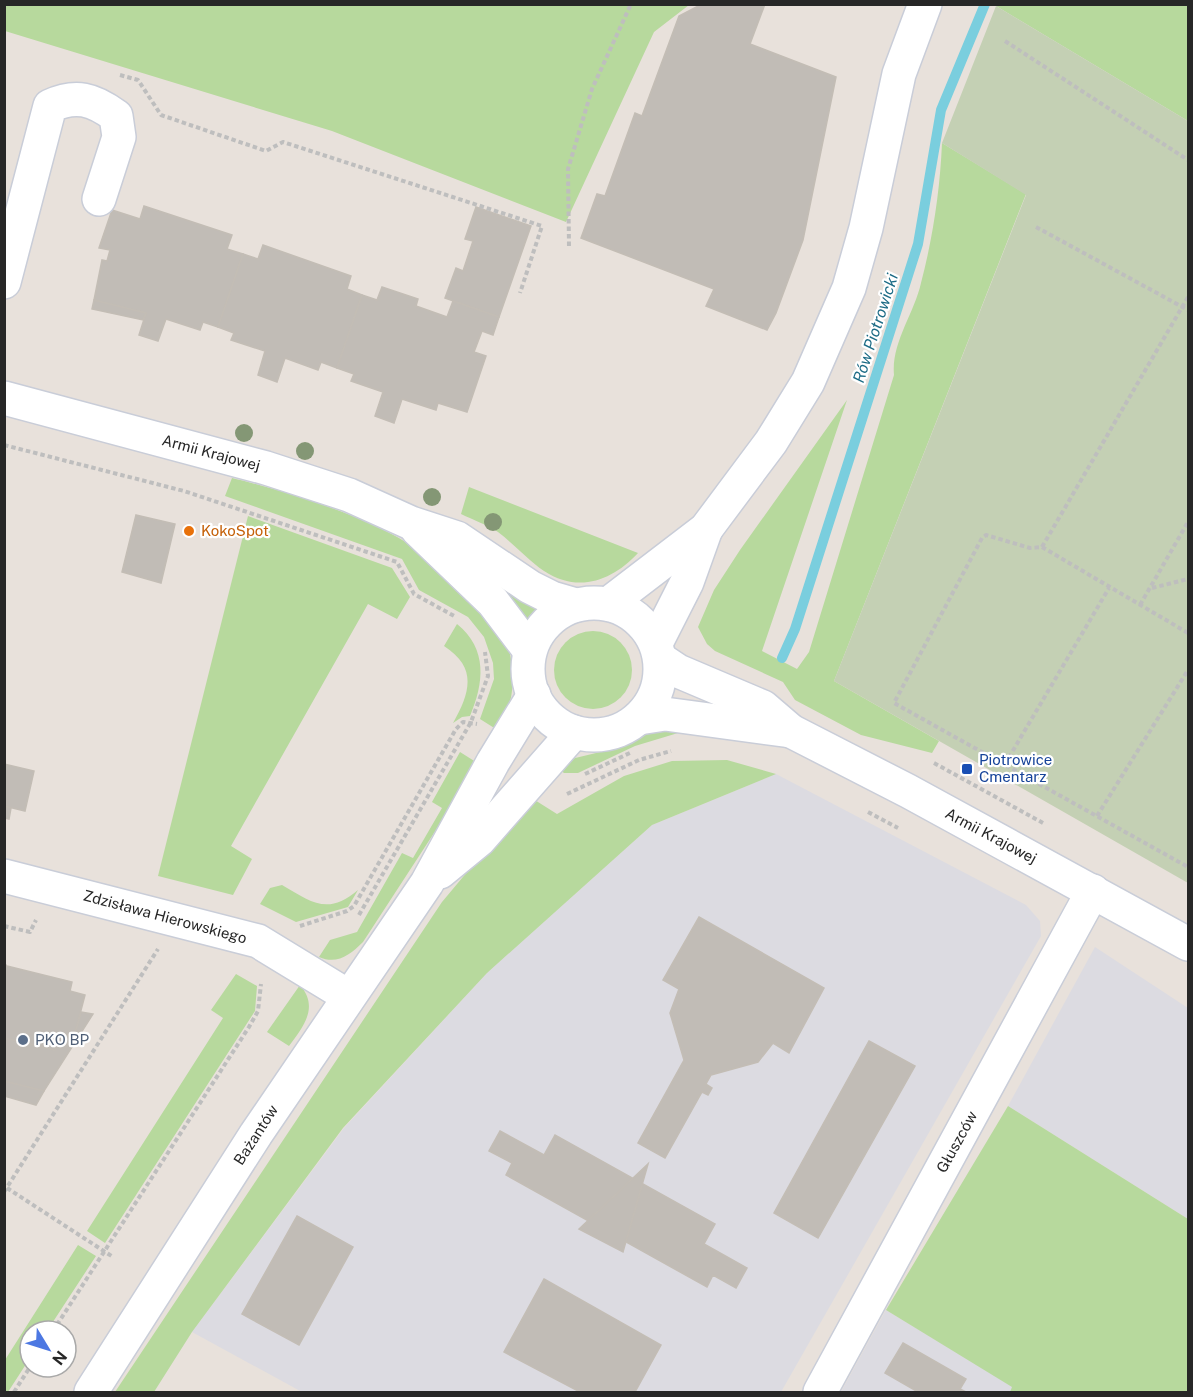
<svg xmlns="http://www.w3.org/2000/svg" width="1193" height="1397" font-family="'Public Sans',sans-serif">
  <rect width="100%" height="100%" fill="#e8e1db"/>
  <!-- industrial -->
  <g fill="#dcdbe1">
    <path d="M776 774 1026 905 1040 921 1041 936 781 1392H302L192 1332 344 1128 487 973 652 825Z"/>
    <path d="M1095 947 1188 1008V1219L1008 1106Z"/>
    <path d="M886 1310 1013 1387 1010 1392H841Z"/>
  </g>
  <!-- green -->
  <g fill="#b7d99d">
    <path d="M998 4 1188 5V121L996 6Z"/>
    <path d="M4 5 5 4 689 5 654 32 566 222 332 131 5 31Z"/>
    <path d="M942 143 1026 194 834 681 939 741 932 753 861 735 795 700 783 682 715 651 707 644 698 627 714 590 740 550 847 400 762 651 797 669 809 652 894 375C891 343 914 314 921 283 933 237 940 190 942 143Z"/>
    <path d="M232 478C282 490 364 515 407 543 442 564 468 593 492 625 497 632 505 639 508 647 517 676 513 705 499 731L480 719 494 679 493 663 484 637 468 617 419 590 402 559 225 496Z"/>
    <path d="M469 487 638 553C613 580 579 594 544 571 528 560 514 544 498 532 488 525 473 520 461 514Z"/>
    <path d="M248 516 392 568 410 597 397 619 368 604 231 846 252 859 233 895 158 876Z"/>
    <path d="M480 567 539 607 528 621Z"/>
    <path d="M457 624C488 649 484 683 470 716L462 717 453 723C470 693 478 668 444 646Z"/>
    <circle cx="593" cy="670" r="39"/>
    <path d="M682 727 678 733 635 746 578 773H564L558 768 571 759 617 748 658 728Z"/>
    <path d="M460 752 479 764 363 942C350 955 337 965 319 957L330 940 357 932 402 853 413 858 442 808 432 802Z"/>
    <path d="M727 760 776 774 652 825 487 973 343 1128 192 1332 154 1392H115L442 902 530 797 557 814 624 776 672 761Z"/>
    <path d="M282 885C311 902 328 916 358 890L348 907 296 922 260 904 270 888Z"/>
    <path d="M236 974 257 986 255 1011 105 1243 87 1231 223 1018 211 1010Z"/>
    <path d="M300 985C319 1007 304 1026 289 1046L267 1032Z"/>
    <path d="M1008 1106 1188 1219V1392H1010L1012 1387 886 1310Z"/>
    <path d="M78 1245 96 1256 47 1331H30V1358L8 1392H5V1360Z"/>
  </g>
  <!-- cemetery -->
  <path fill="#c4d0b4" d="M996 6 1188 121V883L834 681 1026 195 942 143Z"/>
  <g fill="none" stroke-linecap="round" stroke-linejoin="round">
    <!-- stream -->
    <path stroke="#7acede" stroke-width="10" d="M782 658 795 629 918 244 941 110 985 4"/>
  </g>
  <!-- building -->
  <g fill="#c1bcb6" stroke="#c3bdb5" stroke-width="1.5">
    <path d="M702 4H765L750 44 836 77 803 240 776 313 767 330 706 306 714 289 581 238 597 194 605 196 635 113 642 116 679 16Z"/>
    <path d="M144 206 232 235 227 249 243 254 218 327 203 322 200 330 166 319 158 341 139 335 146 313 94 300 102 260 107 261 110 250 99 248 112 210 140 219Z"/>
    <path d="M476 207 531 226 499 317 445 298 456 268 463 271 473 241 465 239Z"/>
    <path d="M263 245 351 276 347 289 362 295 337 368 321 362 318 370 285 358 277 382 258 375 265 351 231 340 234 333 218 327 243 254 258 259Z"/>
    <path d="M382 287 418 299 416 306 447 317 453 301 499 317 493 335 482 331 474 352 486 356 467 412 438 403 436 410 402 399 394 423 375 416 383 392 351 381 354 374 337 368 362 295 377 300Z"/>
    <path d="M94 300 146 313 143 320 92 309Z"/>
    <path d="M136 515 175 524 161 583 122 572Z"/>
    <path d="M4 764 34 771 25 811 4 806Z"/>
    <path d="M4 806 11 808 9 819 4 818Z"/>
    <path d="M699 917 824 988 789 1053 773 1043 758 1062 711 1075 706 1084 712 1088 708 1095 702 1092 665 1158 638 1143 684 1060 670 1013 679 989 663 980Z"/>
    <path d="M4 963 7 966 72 982 70 991 85 995 74 1037 59 1033 55 1050 4 1038Z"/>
    <path d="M81 1012 93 1014 44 1091 4 1081V1038L55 1050 59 1033 74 1037Z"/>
    <path d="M869 1041 915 1066 818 1238 774 1213Z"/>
    <path d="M4 1081 44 1091 36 1105 4 1096Z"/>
    <path d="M500 1131 544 1155 555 1135 715 1224 704 1244 747 1268 736 1288 713 1275 707 1287 506 1175 512 1163 489 1151Z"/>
    <path d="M648 1164 623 1252 579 1229Z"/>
    <path d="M297 1216 353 1247 299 1345 242 1314Z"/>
    <path d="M544 1279 661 1345 635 1392H580L504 1352Z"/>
    <path d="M903 1343 966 1379 960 1389 966 1392H918L885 1373Z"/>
  </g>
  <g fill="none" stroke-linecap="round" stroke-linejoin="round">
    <defs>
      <g id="minor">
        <path d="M4 282 50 106C76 94 93 99 116 116L119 137 99 199"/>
        <path d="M608 604 706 529 771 442 808 382 849 288 866 228 899 74 925 4"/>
        <path d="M656 643 687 582 706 529"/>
        <path d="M4 876 258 941 348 996"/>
        <path d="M820 1392 1093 891"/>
      </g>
      <g id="tertiary">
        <path d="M4 398 266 468 349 495 411 523 457 538 530 587 552 598 576 605"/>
        <path d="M417 529 493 602 530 651"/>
        <circle cx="594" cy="669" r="66"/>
        <path d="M660 659 678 671 763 707 791 731 908 791 1188 944"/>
        <path d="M639 718 665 714 791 731"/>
        <path d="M440 872 479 840 574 732"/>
        <path d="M91 1392 256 1134 427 883 493 762 534 695"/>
      </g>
    </defs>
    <!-- minor casing -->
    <use href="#minor" stroke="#c9cdd8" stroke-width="36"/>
    <!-- tertiary casing -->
    <use href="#tertiary" stroke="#c9cdd8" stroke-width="36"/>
    <!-- path -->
    <g stroke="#bebebe" stroke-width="4" stroke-dasharray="4.5 3" stroke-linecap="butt">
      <path d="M1005 41 1188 160"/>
      <path d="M120 75 138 80 161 115 266 151 283 142 542 226 520 293"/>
      <path d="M1036 227 1188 310"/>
      <path d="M569 246 568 169 592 89 631 4"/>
      <path d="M4 445 184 491 397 562 414 594 456 617"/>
      <path d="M1042 547 1188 297"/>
      <path d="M1152 588 1188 579"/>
      <path d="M1140 605 1188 522"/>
      <path d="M1188 633 1042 547 1030 548 986 535 982 538 894 703 1188 867"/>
      <path d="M934 763 1043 823"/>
      <path d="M1005 764 1109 588"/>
      <path d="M585 774 632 752"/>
      <path d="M567 794 639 760 671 751"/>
      <path d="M868 812 898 828"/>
      <path d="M1097 816 1188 670"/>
      <path d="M359 915 471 722 488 676 485 652"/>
      <path d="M4 926 30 932 36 920"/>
      <path d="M300 926 347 911 354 906 456 729 463 722 477 724"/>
      <path d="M7 1188 113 1257"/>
      <path d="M4 1192 158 949"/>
      <path d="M53 1331 249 1027 258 1011 261 984"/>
      <path d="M14 1392 30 1367"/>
    </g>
    <!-- minor -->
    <use href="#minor" stroke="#fff" stroke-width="33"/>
    <!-- tertiary -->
    <use href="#tertiary" stroke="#fff" stroke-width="33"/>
  </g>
  <!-- trees -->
  <g fill="#849775">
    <circle cx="244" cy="433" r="9"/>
    <circle cx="305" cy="451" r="9"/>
    <circle cx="432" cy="497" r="9"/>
    <circle cx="493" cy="522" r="9"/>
  </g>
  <!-- markers -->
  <circle fill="#e8710a" stroke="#fff" stroke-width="2" cx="189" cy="531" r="6"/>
  <rect fill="#1a4fb4" stroke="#fff" stroke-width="2" x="961" y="763" width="12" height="12" rx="3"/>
  <circle fill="#5c6f8a" stroke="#fff" stroke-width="2" cx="23" cy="1040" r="6"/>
  <g text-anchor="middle" stroke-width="4.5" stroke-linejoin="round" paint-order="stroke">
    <!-- street labels -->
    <g font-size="15" fill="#272727" stroke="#fff">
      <text transform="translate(211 453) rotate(15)" y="5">Armii Krajowej</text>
      <text transform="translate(991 836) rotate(28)" y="5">Armii Krajowej</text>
      <text transform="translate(165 917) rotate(15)" y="5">Zdzisława Hierowskiego</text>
      <text transform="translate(256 1135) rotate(-57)" y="5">Bażantów</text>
      <text transform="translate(957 1142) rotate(-61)" y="5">Głuszców</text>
    </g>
    <!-- food labels -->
    <g font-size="15" fill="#c56008" stroke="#fff" text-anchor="start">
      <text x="201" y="536">KokoSpot</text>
    </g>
    <!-- transit labels -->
    <g font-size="15" fill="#164399" stroke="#fff" text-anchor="start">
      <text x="979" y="765">Piotrowice<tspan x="979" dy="17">Cmentarz</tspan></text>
    </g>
    <!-- service labels -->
    <g font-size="15" fill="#4e5e75" stroke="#fff" text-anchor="start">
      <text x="35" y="1045">PKO BP</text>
    </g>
    <!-- water labels -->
    <g font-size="16" font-style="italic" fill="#1d6c86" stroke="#fff">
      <text transform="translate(875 328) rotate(-72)" y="6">Rów Piotrowicki</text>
    </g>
  </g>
  <!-- border -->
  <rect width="1193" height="1397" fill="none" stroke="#272727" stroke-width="12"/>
  <!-- north arrow -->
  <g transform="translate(48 1349) rotate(128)"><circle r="28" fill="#ffffff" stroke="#a9a9a9" stroke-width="1.5"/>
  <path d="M0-4.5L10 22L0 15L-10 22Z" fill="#4d78e2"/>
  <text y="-9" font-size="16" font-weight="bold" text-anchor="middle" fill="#272727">N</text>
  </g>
</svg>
